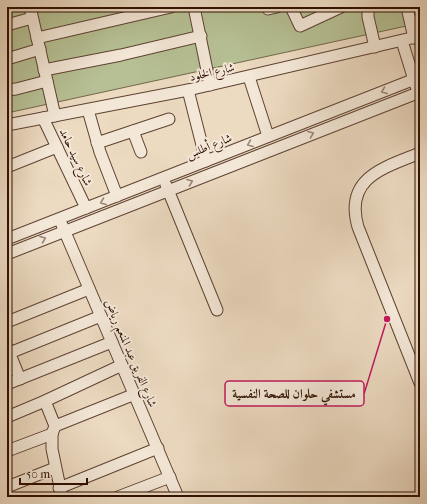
<svg xmlns="http://www.w3.org/2000/svg" width="427" height="504" font-family="'IM FELL French Canon',Amiri,serif">
  <rect width="100%" height="100%" fill="#ecdac1"/>
  <filter id="stains"><feTurbulence type="fractalNoise" baseFrequency=".005" numOctaves="4"/><feColorMatrix values="0 0 0 0 .2 0 0 0 0 .09 0 0 0 0 .02 0 0 0 .5 -.17"/></filter>
  <radialGradient id="worn" r=".72"><stop offset=".6" stop-color="#630" stop-opacity="0"/><stop offset="1" stop-color="#630" stop-opacity=".3"/></radialGradient>
  <!-- green -->
  <path fill="#b6c094" stroke="#72684b" d="M7 7H420V23L7 113Z"/>
  <g fill="none" stroke-linecap="round" stroke-linejoin="round">
    <defs>
      <g id="minor">
        <path d="M30 7 55 116"/>
        <path d="M194 7 210 85"/>
        <path d="M268 7V9L277 7"/>
        <path d="M291 7 300 26 341 7"/>
        <path d="M368 7V17L375 47"/>
        <path d="M407 7 414 38"/>
        <path d="M7 25 32 18"/>
        <path d="M37 38 171 7"/>
        <path d="M402 41 416 86"/>
        <path d="M7 59 40 49"/>
        <path d="M44 70 121 55 201 36"/>
        <path d="M249 77 268 136"/>
        <path d="M7 90 16 89 47 81"/>
        <path d="M188 90 206 161"/>
        <path d="M88 110 100 152 117 196"/>
        <path d="M43 118 86 208"/>
        <path d="M7 125 188 90 420 36"/>
        <path d="M133 131 141 152"/>
        <path d="M97 143 169 119"/>
        <path d="M420 153C383 168 344 178 358 227L420 383"/>
        <path d="M7 167 57 147"/>
        <path d="M166 185 217 310"/>
        <path d="M62 225 178 497"/>
        <path d="M7 239 420 77"/>
        <path d="M7 254 420 92"/>
        <path d="M7 322 89 289"/>
        <path d="M7 347 20 379"/>
        <path d="M7 354 101 316"/>
        <path d="M7 384 112 342"/>
        <path d="M45 401 55 426 52 434V449L62 497"/>
        <path d="M7 417 45 401 122 365"/>
        <path d="M55 426 135 394"/>
        <path d="M7 451 52 434"/>
        <path d="M7 487 55 468"/>
        <path d="M59 488 158 448"/>
        <path d="M118 497 170 477"/>
      </g>
    </defs>
    <!-- minor casing -->
    <use href="#minor" stroke="#5e4232" stroke-width="13"/>
    <!-- minor -->
    <use href="#minor" stroke="#f3e7d7" stroke-width="11"/>
  </g>
  <!-- one-way arrows -->
  <defs><path id="oneway-chevron" d="M-2-3.5L2.5 0L-2 3.5" fill="none" stroke-width="1.6" stroke-linecap="round" stroke-linejoin="round"/></defs>
  <g stroke="#9b8677">
    <use href="#oneway-chevron" transform="translate(384 91) rotate(159)"/>
    <use href="#oneway-chevron" transform="translate(311 134) rotate(-21)"/>
    <use href="#oneway-chevron" transform="translate(250 144) rotate(158)"/>
    <use href="#oneway-chevron" transform="translate(190 182) rotate(-21)"/>
    <use href="#oneway-chevron" transform="translate(103 202) rotate(158)"/>
    <use href="#oneway-chevron" transform="translate(43 239) rotate(-21)"/>
  </g>
  <g text-anchor="middle" stroke-width="4" stroke-linejoin="round" paint-order="stroke">
    <!-- street labels -->
    <g font-size="12" fill="#2f0f02" stroke="#f3e7d7">
      <text transform="translate(212 72) rotate(-13)" y="4">شارع الخلود</text>
      <text transform="translate(209 146) rotate(-22)" y="4">شارع أطلس</text>
      <text transform="translate(76 157) rotate(65)" y="4">شارع سيد حامد</text>
      <text transform="translate(131 353) rotate(67)" y="4">شارع الفريق عبد المنعم رياض</text>
    </g>
  </g>
  <!-- callouts -->
  <path fill="none" stroke="#c2185b" stroke-width="1.5" d="M387 319L364 394"/>
  <circle fill="#c2185b" stroke="#f3e7d7" stroke-width="1.5" cx="387" cy="319" r="4"/>
  <rect fill="#f3e7d7" stroke="#c2185b" stroke-width="1.5" x="225" y="381" width="139" height="25" rx="4"/>
  <g font-size="13" text-anchor="middle" font-weight="bold" fill="#2f0f02">
    <text x="294" y="398">مستشفي حلوان للصحة النفسية</text>
  </g>
  <!-- margin -->
  <rect width="427" height="504" fill="none" stroke="#ecdac1" stroke-width="24"/>
  <rect x="8" y="8" width="411" height="488" fill="none" stroke="#2f0f02" stroke-width="2"/>
  <rect x="12" y="12" width="403" height="480" fill="none" stroke="#2f0f02"/>
  <!-- scale -->
  <path d="M20 478v6h67v-6" fill="none" stroke="#2f0f02" stroke-width="2"/>
  <text x="26" y="478" font-size="12" fill="#2f0f02" stroke="#f3e7d7" stroke-width="3" paint-order="stroke">50 m</text>
  <rect width="100%" height="100%" filter="url(#stains)"/>
  <rect width="100%" height="100%" fill="url(#worn)"/>
</svg>
